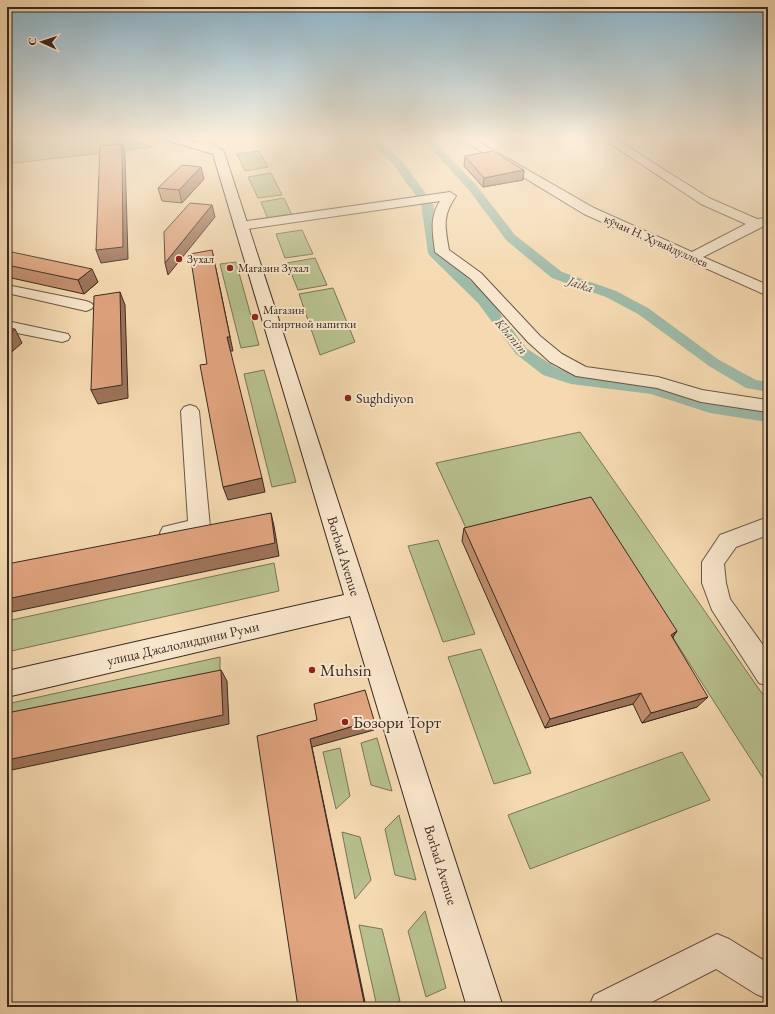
<svg xmlns="http://www.w3.org/2000/svg" width="775" height="1014" font-family="'EB Garamond',serif">
  <rect width="100%" height="100%" fill="#f5d9b0"/>
  <filter id="stains"><feTurbulence type="fractalNoise" baseFrequency=".005" numOctaves="4"/><feColorMatrix values="0 0 0 0 .2 0 0 0 0 .09 0 0 0 0 .02 0 0 0 .5 -.17"/></filter>
  <radialGradient id="worn" r=".72"><stop offset=".6" stop-color="#630" stop-opacity="0"/><stop offset="1" stop-color="#630" stop-opacity=".3"/></radialGradient>
  <!-- green -->
  <g fill="#b7c08e" stroke="#787458">
    <path d="M44 138 65 141 72 138H124L152 147 7 164V139L24 144Z"/>
    <path d="M259 151 268 167 245 171 237 154Z"/>
    <path d="M271 173 282 195 258 198 248 177Z"/>
    <path d="M284 198 292 215 268 219 261 202Z"/>
    <path d="M302 230 313 254 285 258 276 234Z"/>
    <path d="M315 258 327 285 298 290 287 263Z"/>
    <path d="M236 262 259 345 241 348 220 264Z"/>
    <path d="M333 288 355 342 320 355 299 294Z"/>
    <path d="M264 370 296 482 272 487 244 374Z"/>
    <path d="M580 432 768 702V776L763 778 584 499 466 528 436 463Z"/>
    <path d="M438 540 475 634 443 642 408 546Z"/>
    <path d="M274 563 279 591 7 652V621Z"/>
    <path d="M481 649 531 773 494 784 448 657Z"/>
    <path d="M220 657V676L7 720V704Z"/>
    <path d="M377 738 392 791 371 785 361 743Z"/>
    <path d="M340 748 350 796 336 809 323 752Z"/>
    <path d="M682 752 710 800 530 869 508 815Z"/>
    <path d="M399 815 416 880 395 875 385 829Z"/>
    <path d="M342 832 360 837 371 880 355 899Z"/>
    <path d="M425 911 446 988 426 997 408 931Z"/>
    <path d="M359 925 382 929 400 1001 383 1007H377Z"/>
  </g>
  <g fill="none" stroke-linecap="round" stroke-linejoin="round">
    <!-- canal -->
    <g fill="#9dbaa8" fill-rule="evenodd">
      <path d="M366 138H377L401 160 433 203 440 252 488 297 526 348 555 367 573 374 652 384 711 402 768 410V422L710 413 651 394 571 384 543 375 516 354 478 303 430 256 428 253 421 203 393 164Z"/>
      <path d="M421 138H431L477 186 515 235 562 272 616 291 648 308 719 360 756 380 768 382V392L746 388 709 366 638 314 606 297 552 278 507 241 469 190Z"/>
    </g>
    <defs>
      <g id="street">
        <path d="M192 138H204L224 152 222 154H214Z"/>
        <path d="M459 138H472L594 208 692 252 746 224 701 204 602 138H614L709 198 757 219 768 218V224L703 257 768 285V296L584 214Z"/>
        <path d="M450 192 456 196C442 216 445 227 449 250L481 273 540 336 562 354 586 367 658 377 702 390 768 400V412L701 402 657 388 576 376 550 362 528 342 471 279 435 252C433 234 429 218 440 201L241 230 236 229 234 226 236 223 241 222Z"/>
        <path d="M7 285 86 301 91 303 94 306 91 309 86 311 7 293Z"/>
        <path d="M7 321 68 334 70 337 68 340 62 342 7 331Z"/>
        <path d="M190 405 196 407 199 411 210 527 207 533 171 542 163 539 160 533 163 527 188 521 181 411 184 407Z"/>
        <path d="M768 517V535L736 547 724 564 726 583 730 599 768 652V686L759 683 712 610 702 583V562L720 535Z"/>
        <path d="M717 934 729 939 768 963V999L756 994 716 969 642 1007H589L594 995Z"/>
      </g>
      <path id="secondary" d="M164 138H182L222 150 224 152 503 1007H467L350 616 7 697V671L344 595 213 154 166 140Z"/>
    </defs>
    <!-- street casing -->
    <use href="#street" stroke="#675546" stroke-width="2"/>
    <!-- secondary casing -->
    <use href="#secondary" stroke="#382922" stroke-width="2"/>
    <!-- street -->
    <use href="#street" fill="#f8e6cc" fill-rule="evenodd"/>
    <!-- secondary -->
    <use href="#secondary" fill="#f8e6cc" fill-rule="evenodd"/>
  </g>
  <!-- wall -->
  <g fill="#c18d6d" stroke="#382922">
    <path d="M465 156 524 170 523 180 483 187 464 166Z"/>
    <path d="M204 179 182 203 162 201 158 188Z"/>
    <path d="M7 251 98 282 84 294 7 277Z"/>
    <path d="M464 528 677 631 673 637 697 707 642 723 633 704 545 728 462 541Z"/>
  </g>
  <!-- shaded-wall -->
  <g fill="#9d7359" stroke="#382922">
    <path d="M122 144 125 155 128 259 101 263 96 250Z"/>
    <path d="M201 167 204 179 182 203 179 190Z"/>
    <path d="M524 170 523 180 483 187 484 178Z"/>
    <path d="M212 205 215 217 168 275 165 263Z"/>
    <path d="M212 250 215 264 233 351H230L227 337Z"/>
    <path d="M92 269 98 282 84 294 78 280Z"/>
    <path d="M120 292 125 305 128 398 98 404 91 390Z"/>
    <path d="M15 329 22 343 7 356V336Z"/>
    <path d="M262 478 265 492 228 500 223 487Z"/>
    <path d="M271 513 274 526 279 556 7 613V599Z"/>
    <path d="M677 631 668 643 671 635Z"/>
    <path d="M221 670 227 681 229 724 7 771V760Z"/>
    <path d="M641 693 633 704 545 728 550 719Z"/>
    <path d="M708 697 697 707 642 723 651 713Z"/>
    <path d="M374 720V730L312 747 366 1007H365L310 739Z"/>
  </g>
  <!-- building -->
  <g fill="#e0a47f" stroke="#382922">
    <path d="M122 144 123 247 96 250 100 146Z"/>
    <path d="M493 151 524 170 484 178 465 156Z"/>
    <path d="M182 165 201 167 179 190 158 188Z"/>
    <path d="M190 203 212 205 165 263 164 232Z"/>
    <path d="M212 250 230 337H227L262 478 223 487 200 365 207 364 190 254Z"/>
    <path d="M7 251 92 269 78 280 7 265Z"/>
    <path d="M120 292 122 385 91 390 94 296Z"/>
    <path d="M7 328 15 329 7 336Z"/>
    <path d="M591 497 677 631 671 635 708 697 651 713 641 693 550 719 464 528Z"/>
    <path d="M271 513 275 543 7 599V564Z"/>
    <path d="M221 670 223 715 7 760V713Z"/>
    <path d="M365 690 374 720 310 739 365 1007H298L257 736 317 720 314 704Z"/>
  </g>
  <!-- sky -->
  <linearGradient id="sky" x2="0" y2="1"><stop stop-color="#8ab6ce"/><stop offset="0.49" stop-color="#faeedb"/><stop offset="1" stop-color="#faeedb" stop-opacity="0"/></linearGradient>
  <rect width="775" height="280" fill="url(#sky)"/>
  <!-- markers -->
  <g fill="#8f2418" stroke="#f8e6cc" stroke-width="1.5">
    <circle cx="179" cy="259" r="4"/>
    <circle cx="230" cy="268" r="4"/>
    <circle cx="255" cy="317" r="4"/>
    <circle cx="348" cy="398" r="4"/>
    <circle cx="312" cy="670" r="4"/>
    <circle cx="345" cy="722" r="4"/>
  </g>
  <g text-anchor="middle" stroke-width="4" stroke-linejoin="round" paint-order="stroke">
    <!-- far-street labels -->
    <g font-size="12" fill="#382922" stroke="#f8e6cc">
      <text transform="translate(656 241) rotate(24)" y="4">кӯчаи Н. Ҳувайдуллоев</text>
    </g>
    <!-- far-poi labels -->
    <g font-size="12" fill="#382922" stroke="#f8e6cc" text-anchor="start">
      <text x="187" y="263">Зухал</text>
      <text x="238" y="272">Магазин Зухал</text>
      <text x="263" y="314">Магазин<tspan x="263" dy="14">Спиртной напитки</tspan></text>
    </g>
    <!-- far-water labels -->
    <g font-size="13" font-style="italic" fill="#514d44" stroke="#f8e6cc">
      <text transform="translate(581 284) rotate(19)" y="5">Jaika</text>
      <text transform="translate(512 336) rotate(50)" y="5">Khanim</text>
    </g>
    <!-- poi labels -->
    <g font-size="14" fill="#382922" stroke="#f8e6cc" text-anchor="start">
      <text x="356" y="403">Sughdiyon</text>
    </g>
    <!-- street labels -->
    <g font-size="14" fill="#382922" stroke="#f8e6cc">
      <text transform="translate(344 556) rotate(73)" y="5">Borbad Avenue</text>
      <text transform="translate(183 643) rotate(-13)" y="5">улица Джалолиддини Руми</text>
      <text transform="translate(441 865) rotate(73)" y="5">Borbad Avenue</text>
    </g>
    <!-- near-poi labels -->
    <g font-size="17" fill="#382922" stroke="#f8e6cc" text-anchor="start">
      <text x="320" y="676">Muhsin</text>
      <text x="353" y="728">Бозори Торт</text>
    </g>
  </g>
  <!-- margin -->
  <rect width="775" height="1014" fill="none" stroke="#f5d9b0" stroke-width="24"/>
  <rect x="8" y="8" width="759" height="998" fill="none" stroke="#382922" stroke-width="2"/>
  <rect x="12" y="12" width="751" height="990" fill="none" stroke="#382922"/>
  <!-- north arrow -->
  <g transform="translate(42 42) rotate(273)" stroke="#f8e6cc" stroke-width="3" paint-order="stroke">
  <path d="M0-3L7 15L0 10L-7 15Z" fill="#382922"/>
  <text y="-6" font-size="11" font-weight="bold" text-anchor="middle" fill="#382922">С</text>
  </g>
  <rect width="100%" height="100%" filter="url(#stains)"/>
  <rect width="100%" height="100%" fill="url(#worn)"/>
</svg>
